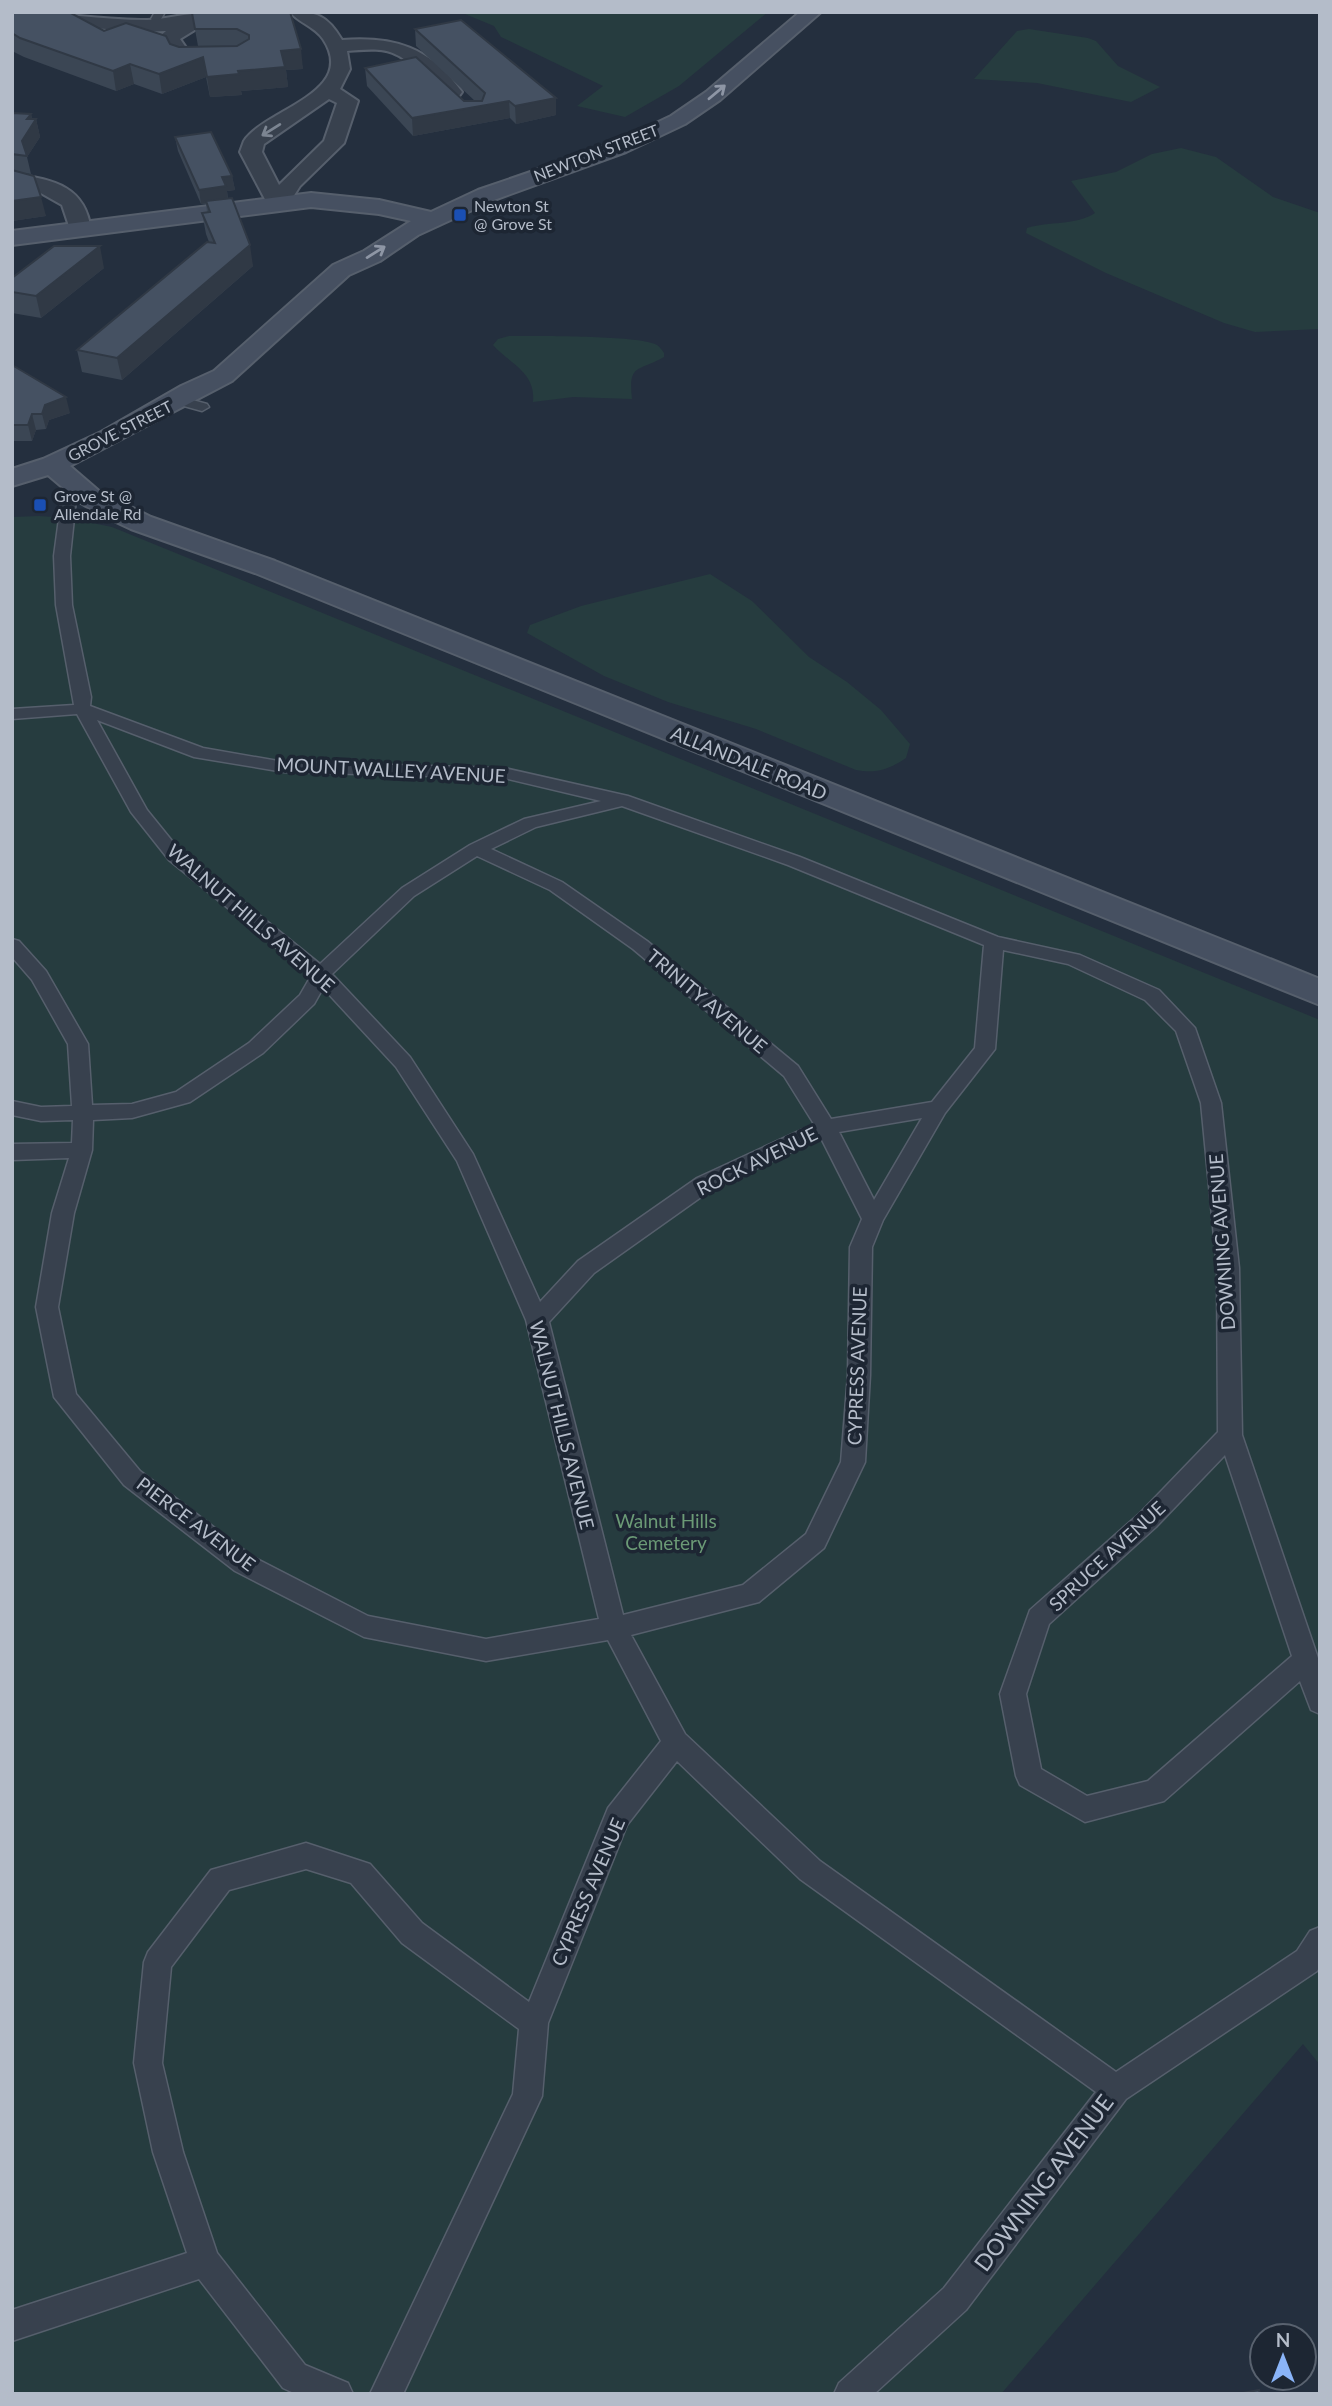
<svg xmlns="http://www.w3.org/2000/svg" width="1332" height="2406" font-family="Lato,sans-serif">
  <rect width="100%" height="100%" fill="#242f3e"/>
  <!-- green -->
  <g fill="#263c3f">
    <path d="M460 12H768L679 86 625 117 577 106 603 86 501 37 494 26Z"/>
    <path d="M1029 29 1088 38 1096 41 1118 66 1160 87 1131 102 1037 83 974 79 1017 31Z"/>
    <path d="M1181 148 1216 157 1273 197 1320 213V329L1255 332 1224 323 1106 273 1026 233 1027 228C1048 221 1076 226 1095 213L1071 181 1116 172 1152 154Z"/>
    <path d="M509 336C534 336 640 335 657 345 660 347 662 350 664 353V357C638 372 628 363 632 399L573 397 533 402C536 372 510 364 493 345L498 339Z"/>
    <path d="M39 516 68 518 112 527 1320 1020V2065L1303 2044 1001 2394H12V517Z"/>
    <path d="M710 574 752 601 809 657 847 682 881 710 910 744 906 758C890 769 876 774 856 770L756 729 668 702 604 676 527 633 530 625 581 606Z"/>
  </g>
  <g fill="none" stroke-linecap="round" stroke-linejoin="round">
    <defs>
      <g id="lane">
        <path d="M155 12H165L161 19 166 26 165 28H157L151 19Z"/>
        <path d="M178 396 207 404 209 407 202 411 173 403 171 400Z"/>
        <path d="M71 477 78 481 70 556 72 605 91 697 90 706 203 748 284 762 504 768 628 796 800 857 998 937 1080 955 1159 990 1195 1028 1221 1103 1239 1268 1242 1435 1320 1664V1714L1311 1710 1300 1681 1164 1801 1085 1822 1020 1785 1016 1776 1000 1694 1030 1610 1140 1513 1218 1432 1217 1268 1201 1103 1176 1031 1145 1000 1068 964 1003 950 995 1049 945 1113 883 1220 872 1247 870 1375 865 1462 824 1548 759 1602 631 1635 685 1734 820 1861 1116 2072 1297 1951 1310 1931 1320 1927V1966L1317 1971 1126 2099 966 2310 874 2394H834L839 2383 944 2288 1096 2092 800 1879 677 1761 627 1825 548 2023 542 2096 403 2394H370L513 2094 519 2029 402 1943 351 1883 306 1869 229 1890 171 1967 162 2063 183 2152 217 2253 305 2365 348 2383 353 2394H296L283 2388 199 2279 12 2341V2310L187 2253 153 2152 134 2063 144 1962 148 1952 211 1870 306 1843 370 1864 422 1923 529 2002 608 1808 661 1741 608 1640 486 1661 364 1637 235 1571 124 1485 54 1397 36 1307 52 1213 69 1158 12 1160V1144L72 1143 73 1120 41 1121 12 1115V1101L41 1107 72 1106 68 1044 32 980 12 957V939L19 941 46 971 88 1044 92 1105 132 1104 176 1092 249 1043 300 995 311 976 169 860 131 812 77 714 12 719V709L74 705 56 605 54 556 64 481ZM97 720 194 757 284 772 504 778 601 801 524 819 470 845 402 888 320 964 181 852 147 810ZM622 806 788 865 984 945 975 1048 932 1102 831 1119 798 1066 647 941 562 882 491 849 536 827ZM477 856 550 890 633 949 784 1076 814 1124 697 1178 578 1261 540 1302 473 1154 410 1057 332 974 414 896ZM323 988 396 1067 457 1161 526 1320 599 1619 486 1639 368 1616 253 1557 140 1471 76 1394 58 1307 74 1213 92 1150 93 1120 132 1118 190 1102 263 1053 314 1004ZM922 1118 874 1200 839 1132ZM821 1138 862 1219 850 1247 848 1375 841 1462 806 1534 743 1585 623 1615 549 1322 594 1273 711 1190ZM1225 1455 1292 1656 1148 1781 1087 1796 1041 1769 1026 1694 1049 1624 1156 1527Z"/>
      </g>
      <g id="street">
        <path d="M12 12C57 12 102 20 147 20 166 20 188 11 206 15L208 19 206 23 180 39 189 52 220 51 230 57C220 67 190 65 176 62L159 37 166 31 142 32 12 21Z"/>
        <path d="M290 12C317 12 327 15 342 40 394 36 430 47 462 92L459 96C439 101 417 64 397 55 382 47 363 50 347 51L350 69 340 89 358 101 344 143 300 186 286 208H270L267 203 240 152 244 141C265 109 359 93 323 39 314 26 299 23 290 12ZM329 99 337 103 324 141 279 185 262 152 264 144Z"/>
        <path d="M12 173C51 180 85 184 91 230L88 235H72L62 205 39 192 12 186Z"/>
      </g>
      <path id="secondary" d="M800 12H821L720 100 685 124 626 152 494 200 418 235 380 261 349 275 232 381 70 466 99 491 151 517 275 561 1320 979V1005L255 573 131 529 99 514 81 503 48 475 12 486V469L43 459 101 432 181 386 214 371 333 265 364 251 411 221 379 214 311 207 12 245V231L311 193 379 200 431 212 478 190 612 144 671 116 706 92Z"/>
    </defs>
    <!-- lane casing -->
    <use href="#lane" stroke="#565f6c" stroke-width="3"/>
    <!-- street casing -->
    <use href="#street" stroke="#565f6c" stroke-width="4"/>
    <!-- secondary casing -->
    <use href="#secondary" stroke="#565f6c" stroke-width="4"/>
    <!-- lane -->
    <use href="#lane" fill="#38414e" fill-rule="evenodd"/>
    <!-- street -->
    <use href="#street" fill="#38414e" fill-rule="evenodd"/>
    <!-- secondary -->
    <use href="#secondary" fill="#465061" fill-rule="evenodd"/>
  </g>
  <!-- wall -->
  <g fill="#3b4654">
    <path d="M12 12 170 44 179 47 198 46 192 13 290 12 303 69 286 70 288 87 241 91 242 95 210 97 206 77 162 94 134 84 116 91 24 57 12 51Z"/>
    <path d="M415 29 556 98V115L516 124 510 118 413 136 367 86 365 68 464 101H475L416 46Z"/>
    <path d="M12 113 31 114 32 119H36L40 137 27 157 31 174 22 173 46 216 12 221Z"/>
    <path d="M175 137 232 176 235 190 227 191 228 199 253 266 122 380 82 372 77 350 209 242 206 234 202 213 207 212 206 204H201L178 151Z"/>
    <path d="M104 268 41 318 12 313V278Z"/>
    <path d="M12 365 70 413 49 420 46 429 36 430 32 441H12Z"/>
  </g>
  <!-- shaded-wall -->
  <g fill="#303945">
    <path d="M301 49 303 69 286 70 288 87 241 91 242 95 210 97 207 77 238 71 281 51Z"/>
    <path d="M203 57 206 77 162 94 159 74Z"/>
    <path d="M130 64 134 84 116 91 113 71Z"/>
    <path d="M556 98V115L516 124 515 106Z"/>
    <path d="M509 101 510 118 413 136 412 118Z"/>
    <path d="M31 114 33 124 36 119 40 137 27 157 22 141 27 119Z"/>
    <path d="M232 176 235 190 227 191 228 201 201 204 199 190 222 177Z"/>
    <path d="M41 197 46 216 12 221V201Z"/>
    <path d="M250 245 253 266 122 380 117 358Z"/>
    <path d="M100 246 104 268 41 318 36 296Z"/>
    <path d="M66 397 70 413 49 420 46 429 42 414 45 405Z"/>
    <path d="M32 414 36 430 32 441 28 425Z"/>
  </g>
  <!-- building -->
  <g fill="#455162" stroke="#303945" stroke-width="2">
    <path d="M12 12H69L104 31 126 23 166 36 170 44 179 47 237 46 249 39V35L237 29H195L192 13 194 12H290L301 49 281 51 285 67 238 71 239 74 207 77 203 57 159 74 130 64 113 71 20 38 12 33Z"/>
    <path d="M461 20 556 98 515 106 509 101 412 118 365 68 416 57 464 101H482L485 93 415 29Z"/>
    <path d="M12 113 31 114 27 119H36L22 141 27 156 12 154Z"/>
    <path d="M211 132 232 176 222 177 226 186 199 190 175 137Z"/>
    <path d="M12 170 34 176 41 197 12 201Z"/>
    <path d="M232 198 250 245 117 358 77 350 207 242 215 243 202 213 210 212 206 201Z"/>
    <path d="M54 246H100L36 296 12 292V278Z"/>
    <path d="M12 365 66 397 45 405 42 414H32L28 425H12Z"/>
    <path d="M1259 2390 1260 2394H1238Z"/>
  </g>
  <!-- one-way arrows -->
  <defs><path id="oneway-shaft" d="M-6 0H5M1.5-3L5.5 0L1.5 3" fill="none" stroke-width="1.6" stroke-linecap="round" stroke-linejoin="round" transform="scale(1.75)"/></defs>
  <g stroke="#8e96a5">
    <use href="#oneway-shaft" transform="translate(717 92) rotate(-40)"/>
    <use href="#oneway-shaft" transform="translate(376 252) rotate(-32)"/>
  </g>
  <use stroke="#7c8592" href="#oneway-shaft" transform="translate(271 130) rotate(148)"/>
  <!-- markers -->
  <g fill="#1a4fb4" stroke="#1d2633" stroke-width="2.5">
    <rect x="453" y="208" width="14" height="14" rx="3.5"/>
    <rect x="33" y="498" width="14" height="14" rx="3.5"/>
  </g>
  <g text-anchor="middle" stroke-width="7" stroke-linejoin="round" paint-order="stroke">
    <!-- far-street labels -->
    <g font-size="16" fill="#b4bcc9" stroke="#1d2633">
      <text transform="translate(596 153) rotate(-21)" y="6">NEWTON STREET</text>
      <text transform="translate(120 431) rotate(-27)" y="6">GROVE STREET</text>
    </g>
    <!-- far-poi labels -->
    <g font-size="16" fill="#b4bcc9" stroke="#1d2633" text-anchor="start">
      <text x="474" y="212">Newton St<tspan x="474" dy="18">@ Grove St</tspan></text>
      <text x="54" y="502">Grove St @<tspan x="54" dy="18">Allendale Rd</tspan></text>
    </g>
    <!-- street labels -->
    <g font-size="19" fill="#b4bcc9" stroke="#1d2633">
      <text transform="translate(749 763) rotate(22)" y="7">ALLANDALE ROAD</text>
      <text transform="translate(391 770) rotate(3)" y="7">MOUNT WALLEY AVENUE</text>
      <text transform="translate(251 918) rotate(41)" y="7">WALNUT HILLS AVENUE</text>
      <text transform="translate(707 1001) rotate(40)" y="7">TRINITY AVENUE</text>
      <text transform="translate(757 1161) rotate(-26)" y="7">ROCK AVENUE</text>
      <text transform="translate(1222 1242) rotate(-94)" y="7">DOWNING AVENUE</text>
      <text transform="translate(857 1366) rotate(-88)" y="7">CYPRESS AVENUE</text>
      <text transform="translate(562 1425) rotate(76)" y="7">WALNUT HILLS AVENUE</text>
      <text transform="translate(196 1524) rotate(37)" y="7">PIERCE AVENUE</text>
      <text transform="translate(1107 1556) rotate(-43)" y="7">SPRUCE AVENUE</text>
      <text transform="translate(588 1892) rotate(-67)" y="7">CYPRESS AVENUE</text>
    </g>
    <!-- park labels -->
    <g font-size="19" fill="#6b9a76" stroke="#1d2633">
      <text x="666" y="1528">Walnut Hills<tspan x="666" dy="22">Cemetery</tspan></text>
    </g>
    <!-- near-street labels -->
    <g font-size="23" fill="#b4bcc9" stroke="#1d2633">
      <text transform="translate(1044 2183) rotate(-53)" y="8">DOWNING AVENUE</text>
    </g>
  </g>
  <!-- border -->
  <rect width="1332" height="2406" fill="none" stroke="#b4bcc9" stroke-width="28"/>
  <!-- north arrow -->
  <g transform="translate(1283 2357)"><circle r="33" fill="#1d2633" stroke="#59626f" stroke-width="2"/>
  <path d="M0-5L12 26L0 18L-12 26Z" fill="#8ab4f8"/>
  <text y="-10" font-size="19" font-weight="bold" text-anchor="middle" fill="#b4bcc9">N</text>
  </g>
</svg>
